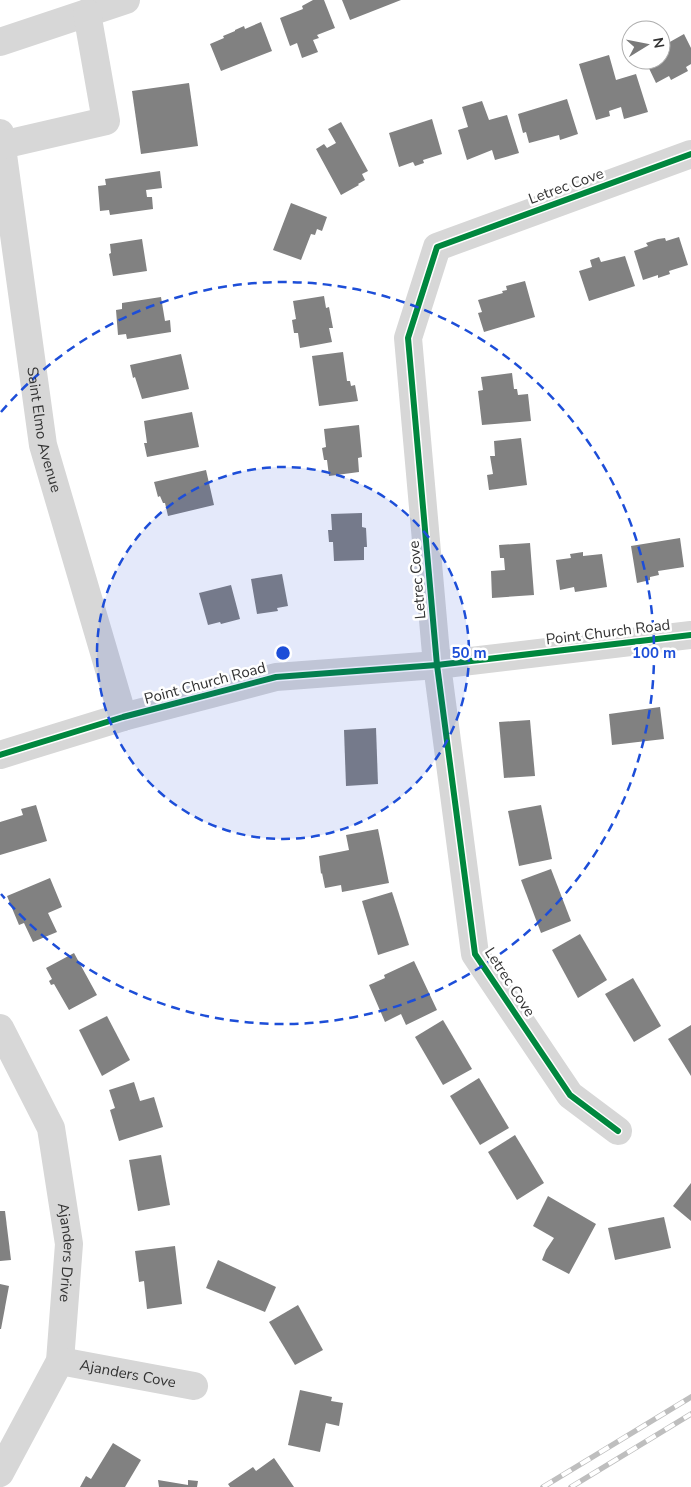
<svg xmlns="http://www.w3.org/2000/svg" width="691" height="1487" font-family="'Nunito Sans',sans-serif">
  <rect width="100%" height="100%" fill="#fff"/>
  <!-- building -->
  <g fill="#818181">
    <path d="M313 0H324L335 28 317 35 319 38 313 40 318 52 302 58 297 43 290 46 280 18 303 9 302 6Z"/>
    <path d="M342 0H401L350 20Z"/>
    <path d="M261 22 272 51 221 71 210 44 224 38 223 36 235 31V33V30L244 26 245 29Z"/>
    <path d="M684 34 691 48V64L686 67 688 71 671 80 669 76 656 83 645 60H661V42L666 39 668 43Z"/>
    <path d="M609 55 616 80 636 74 648 112 624 119 621 107 609 111 610 116 596 120 579 64Z"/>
    <path d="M189 83 198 146 141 154 132 91Z"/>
    <path d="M567 99 578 134 560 140 559 135 529 143 526 132 523 133 518 114Z"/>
    <path d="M482 101 489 120 507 115 519 153 495 160 492 150 467 160 458 130 468 127 462 107Z"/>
    <path d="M432 119 442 154 423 160 424 163 415 166 413 162 399 167 389 133Z"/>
    <path d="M341 122 368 171 362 174 365 180 358 184 359 185 341 195 316 149 324 144 327 148 336 143 328 129Z"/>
    <path d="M160 171 162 188 146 190 147 197H152L153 209 110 215 109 210 100 211 98 186 106 185 105 179Z"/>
    <path d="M291 203 327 217 322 231 317 229 315 235 311 234 301 260 273 250Z"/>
    <path d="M679 237 688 265 669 271 670 274 658 278V275L643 280 634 251 648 246 646 243 658 239 665 238 666 241Z"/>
    <path d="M142 239 147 271 113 276 109 254 111 253 110 244Z"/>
    <path d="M625 256 635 286 589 301 579 271 592 267 590 260 599 257 601 262Z"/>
    <path d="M525 281 535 317 484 332 478 313 482 312 478 300 503 293 502 291 507 290 506 286Z"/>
    <path d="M324 296 326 308 329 307 333 328H329L332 342 300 348 298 333H294L292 320 296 319 293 301Z"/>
    <path d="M161 297 165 321 170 320 171 332 127 339 126 334 118 335 116 310 122 309V303Z"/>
    <path d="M343 352 347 381H350L351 386 355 385 358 401 319 406 312 356Z"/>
    <path d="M181 354 189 389 142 399 135 377 133 378 130 365Z"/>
    <path d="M512 373 514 389H517L518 395 528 394 531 421 482 425 478 391 483 390 481 377Z"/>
    <path d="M192 412 199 447 147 457 144 443H147L144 421Z"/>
    <path d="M359 425 362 457 358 458 359 472 329 476 327 460H324L322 448 326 447 324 429Z"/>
    <path d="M521 438 527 485 489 490 487 475 493 474 490 456H495L494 441Z"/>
    <path d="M206 470 214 505 168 516 165 503H163L160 496 158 497 154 482Z"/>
    <path d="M362 513V527L366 528 367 547H364V560L334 561 333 542H329L328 530H332L331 514Z"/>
    <path d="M680 538 684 567 658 571 659 575 650 577V580L637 583 631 546Z"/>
    <path d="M530 543 534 595 492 598 491 571 505 570 504 558H500L499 545Z"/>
    <path d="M583 552V556L602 554 607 587 575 592 574 587 560 590 556 560 571 558 570 554Z"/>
    <path d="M282 574 288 606 277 608 278 611 257 614 251 579Z"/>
    <path d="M231 585 240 619 221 624 220 622 208 625 199 593Z"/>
    <path d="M660 707 664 739 612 745 609 714Z"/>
    <path d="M530 720 535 776 504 778 499 722Z"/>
    <path d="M376 728 378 784 346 786 344 730Z"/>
    <path d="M36 805 47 841 0 855V822L23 815 21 809Z"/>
    <path d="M541 805 552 859 519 866 508 811Z"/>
    <path d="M378 829 389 883 342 892 341 885 325 888 322 873 321 874 319 856 349 850 346 835Z"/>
    <path d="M551 869 571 921 541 933 521 880Z"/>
    <path d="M50 878 62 907 48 913 57 932 33 942 24 923 19 925 7 896Z"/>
    <path d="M392 892 409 945 378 955 362 901Z"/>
    <path d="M580 934 607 980 578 998 552 950Z"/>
    <path d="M74 953 97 995 69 1010 54 984 51 985 49 981 52 979 46 968Z"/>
    <path d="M414 961 437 1010 406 1025 401 1014 385 1022 369 985 385 978 384 975Z"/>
    <path d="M633 978 661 1026 634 1042 605 994Z"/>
    <path d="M107 1016 130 1060 102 1076 79 1030Z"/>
    <path d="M443 1020 472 1069 443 1085 415 1037Z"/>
    <path d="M691 1025V1076L668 1039Z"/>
    <path d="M479 1078 509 1128 480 1145 450 1096Z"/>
    <path d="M134 1082 140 1101 154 1097 163 1127 119 1141 110 1110 115 1108 109 1090Z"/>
    <path d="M515 1135 544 1183 517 1200 488 1152Z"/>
    <path d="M161 1155 170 1205 138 1211 129 1160Z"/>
    <path d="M691 1183V1221L673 1206Z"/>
    <path d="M548 1196 596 1224 569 1274 542 1260 546 1250 554 1238 533 1226Z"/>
    <path d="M0 1211H5L11 1260 0 1261Z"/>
    <path d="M664 1217 671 1248 615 1260 608 1228Z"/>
    <path d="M175 1246 182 1304 147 1309 144 1281 139 1282 135 1251Z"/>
    <path d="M218 1260 276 1287 265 1312 206 1288Z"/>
    <path d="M0 1284 9 1286 1 1329H0Z"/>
    <path d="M298 1305 323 1350 295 1365 269 1322Z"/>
    <path d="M300 1390 332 1397 331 1401 343 1403 339 1426 326 1423 320 1452 288 1445Z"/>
    <path d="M113 1443 141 1460 125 1487H80L86 1476 91 1479Z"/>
    <path d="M274 1458 294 1487H230L228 1484 253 1467 256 1471Z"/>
    <path d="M158 1480 188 1485V1480L198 1481 197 1487H159Z"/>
  </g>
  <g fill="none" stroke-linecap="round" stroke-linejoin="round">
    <!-- minor -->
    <g stroke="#d7d7d7" stroke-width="28">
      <path d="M0 42 126 0"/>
      <path id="s1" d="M0 133 43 445 123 717"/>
      <path d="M2 145 106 121 87 13"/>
      <path d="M0 755 123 717 276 677 437 665 691 635"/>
      <path id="s2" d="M0 1028 51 1128 69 1244 60 1361 0 1473"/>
      <path d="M618 1131 570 1095 475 954 437 665 408 338 437 247 691 154"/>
      <path id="s3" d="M60 1361 194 1386"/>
    </g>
    <defs>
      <g id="rail">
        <path d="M543 1487 691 1397"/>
        <path d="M571 1487 691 1414"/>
      </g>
    </defs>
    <!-- rail casing -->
    <use href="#rail" stroke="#bebebe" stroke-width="5.5"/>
    <!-- rail -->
    <use href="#rail" stroke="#fff" stroke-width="4" stroke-dasharray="11" stroke-linecap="butt"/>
    <defs>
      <g id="cycleway">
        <path d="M0 755 123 717 276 677 437 665 691 635"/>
        <path d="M618 1131 570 1095 475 954 437 665 408 338 437 247 691 154"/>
      </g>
    </defs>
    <!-- cycleway casing -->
    <use href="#cycleway" stroke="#fff" stroke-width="9"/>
    <!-- cycleway -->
    <use href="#cycleway" stroke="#00873e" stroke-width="6"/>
  </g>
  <!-- distance rings -->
  <circle cx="283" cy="653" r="186" fill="#1d4ed8" fill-opacity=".12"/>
  <g fill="none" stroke="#1d4ed8" stroke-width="2.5" stroke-dasharray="9 6">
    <circle cx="283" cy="653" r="186"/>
    <path d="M1 412A371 371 0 1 1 1 894"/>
  </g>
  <g text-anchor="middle" stroke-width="5" stroke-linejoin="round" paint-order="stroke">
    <!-- street labels -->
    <g font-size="15" fill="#333" stroke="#fff">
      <text transform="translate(566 186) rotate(-20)" y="5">Letrec Cove</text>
      <text dy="5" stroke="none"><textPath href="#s1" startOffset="300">Saint Elmo Avenue</textPath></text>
      <text transform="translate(417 580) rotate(-95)" y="5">Letrec Cove</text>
      <text transform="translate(608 632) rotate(-7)" y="5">Point Church Road</text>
      <text transform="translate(205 683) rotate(-15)" y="5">Point Church Road</text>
      <text transform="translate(510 982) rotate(57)" y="5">Letrec Cove</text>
      <text dy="5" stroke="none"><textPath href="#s2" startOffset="238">Ajanders Drive</textPath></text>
      <text dy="5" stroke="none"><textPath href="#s3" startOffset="69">Ajanders Cove</textPath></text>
    </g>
  </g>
  <circle cx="283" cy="653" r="8" fill="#1d4ed8" stroke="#fff" stroke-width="2.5"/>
  <g font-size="15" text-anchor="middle" font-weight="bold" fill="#1d4ed8" stroke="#fff" stroke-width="5" stroke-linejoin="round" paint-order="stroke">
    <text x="469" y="658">50 m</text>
    <text x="654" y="658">100 m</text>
  </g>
  <!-- north arrow -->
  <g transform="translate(646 45) rotate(80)"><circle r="24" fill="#ffffff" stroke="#adadad"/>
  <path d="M0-4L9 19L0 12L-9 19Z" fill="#7a7a7a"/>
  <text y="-8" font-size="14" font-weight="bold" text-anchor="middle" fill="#333333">N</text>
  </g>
</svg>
